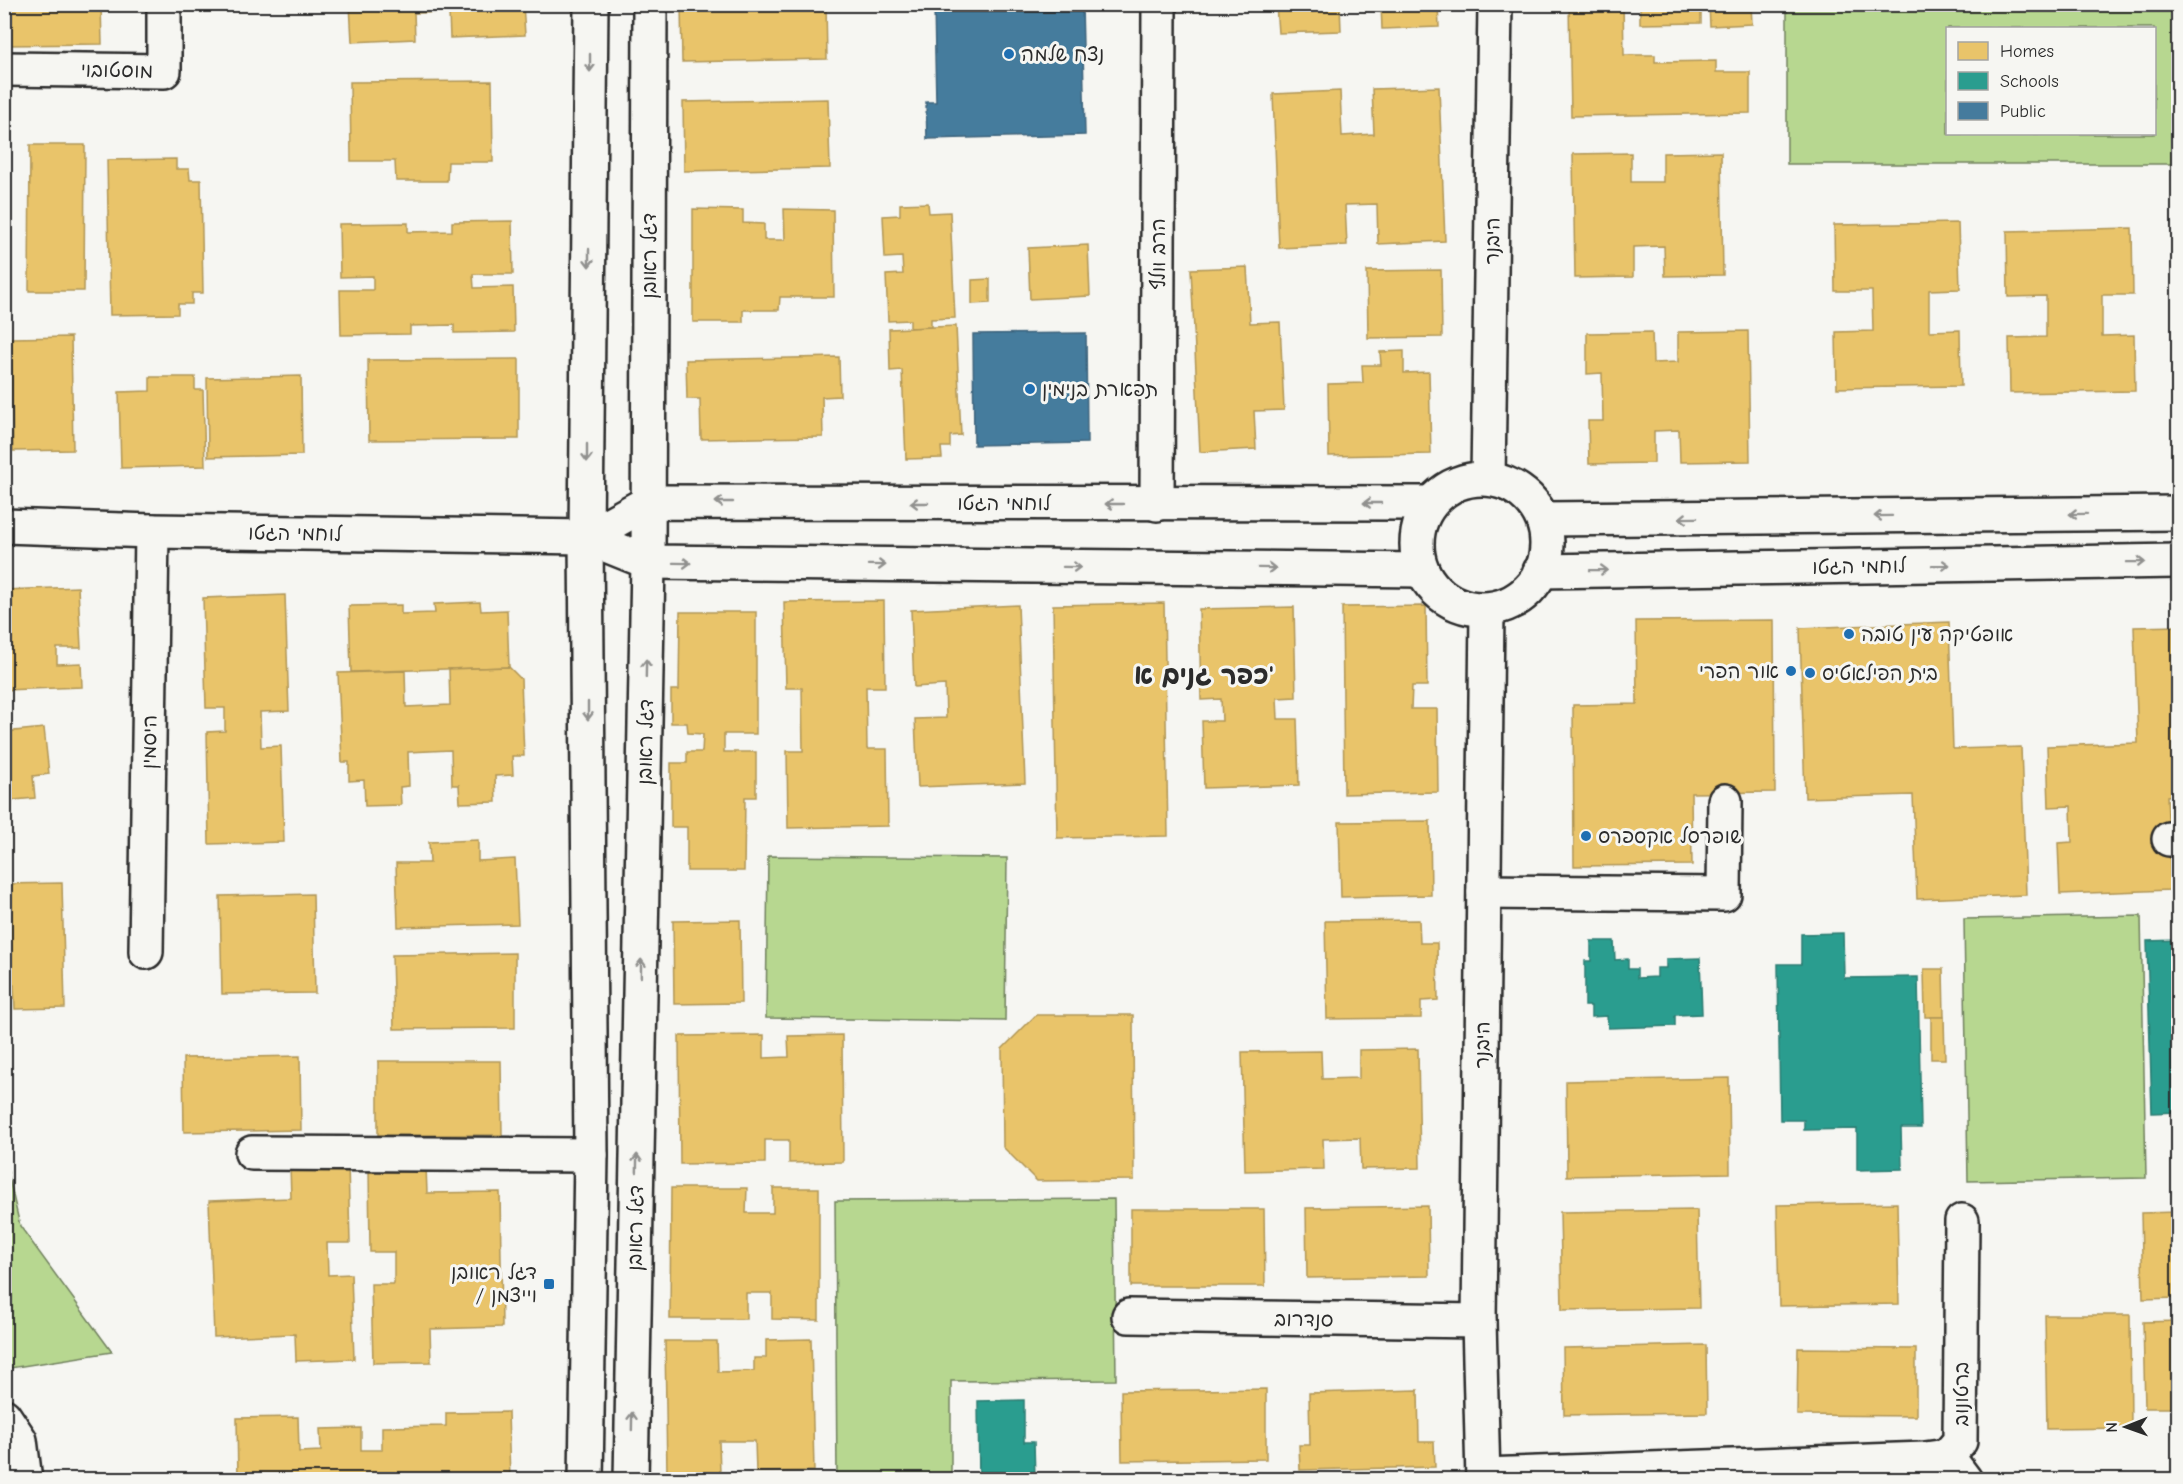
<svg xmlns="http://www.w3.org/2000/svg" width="2183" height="1484" font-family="'Comic Neue','Playpen Sans Hebrew',sans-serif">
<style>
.green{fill:#b7d790;stroke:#71815e;stroke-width:1.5;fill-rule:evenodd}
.homes{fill:#e9c46a;stroke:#b09657;stroke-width:1.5}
.schools{fill:#2a9d8f;stroke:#2a7b71;stroke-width:1.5}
.public{fill:#457b9d;stroke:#3d637b;stroke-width:1.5}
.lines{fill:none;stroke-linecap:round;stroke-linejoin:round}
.minor-casing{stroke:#2b2b2b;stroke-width:38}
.minor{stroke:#f6f6f2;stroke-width:33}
.oneway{stroke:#90908e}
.poi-dot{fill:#1f6fb2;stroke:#f6f6f2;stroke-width:2}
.labels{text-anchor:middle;stroke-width:6;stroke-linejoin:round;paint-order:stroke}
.poi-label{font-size:20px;fill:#2b2b2b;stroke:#f6f6f2;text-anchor:start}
.street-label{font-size:20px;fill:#2b2b2b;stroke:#f6f6f2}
.district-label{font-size:26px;font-weight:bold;fill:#2b2b2b;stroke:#f6f6f2}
</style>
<rect width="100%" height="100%" fill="#f6f6f2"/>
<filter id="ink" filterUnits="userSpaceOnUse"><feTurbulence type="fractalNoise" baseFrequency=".0167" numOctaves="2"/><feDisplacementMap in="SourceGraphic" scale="12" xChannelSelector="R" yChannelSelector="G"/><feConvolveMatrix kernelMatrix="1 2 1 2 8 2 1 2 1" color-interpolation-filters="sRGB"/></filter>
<g filter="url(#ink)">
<g class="green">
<path d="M 1787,5 L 2178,5 L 2178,164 L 1787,164 ZM 1948,28 L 2154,28 L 2154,134 L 1948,134 Z"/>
<polygon points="768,856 1007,858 1005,1021 766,1018"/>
<polygon points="2141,916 2146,1178 1968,1181 1964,919"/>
<polygon points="4,1166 7,1169 20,1226 112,1352 10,1368 5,1363"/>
<polygon points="1114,1199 1116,1380 951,1381 951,1479 837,1479 835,1201"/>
</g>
<g class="homes">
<polygon points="4,4 101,4 102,44 4,45"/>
<polygon points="350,4 523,4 525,35 450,38 449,12 414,13 415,39 352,42"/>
<polygon points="681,4 826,4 827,59 682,62"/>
<polygon points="1276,4 1340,4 1341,31 1278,33"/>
<polygon points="1381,4 1438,4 1439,27 1382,29"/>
<polygon points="1569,4 1623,4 1624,55 1655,55 1655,62 1716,61 1716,72 1750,72 1750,113 1571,116"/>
<polygon points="1640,4 1701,4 1701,23 1640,24"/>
<polygon points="1709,4 1751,4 1752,24 1710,26"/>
<polygon points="492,81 493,162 448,162 447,181 396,181 395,161 351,161 350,82"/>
<polygon points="1439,87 1445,241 1378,244 1377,204 1345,205 1347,245 1279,248 1273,94 1340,91 1342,136 1374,134 1372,89"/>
<polygon points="828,99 830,168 684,171 683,102"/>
<polygon points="30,145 85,145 84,291 29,291"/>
<polygon points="1721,152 1723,275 1665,276 1664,246 1633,247 1633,277 1575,278 1573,154 1631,153 1631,182 1663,182 1663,153"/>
<polygon points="176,159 176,169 189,169 190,180 201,180 203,293 192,293 192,304 178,304 178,314 110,315 107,160"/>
<polygon points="928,203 929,213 950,212 955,318 931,319 931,327 910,328 910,320 888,321 886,275 903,274 902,257 885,258 883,216 900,215 900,204"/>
<polygon points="693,209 743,210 743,223 764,224 764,240 785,240 784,209 833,210 834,297 780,297 779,310 743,310 743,322 693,322"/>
<polygon points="512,221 513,274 473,274 474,288 513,287 514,332 454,333 454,325 410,326 410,334 341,335 340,290 373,290 373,276 340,277 339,224 408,223 408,232 452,231 452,222"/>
<polygon points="1958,223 1960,289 1929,290 1929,331 1960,330 1961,386 1837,388 1836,332 1873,331 1872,291 1835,291 1834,225"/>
<polygon points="2132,228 2133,295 2102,295 2102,336 2134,335 2135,391 2010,393 2009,338 2046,337 2046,296 2008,297 2007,231"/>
<polygon points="2175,233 2178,233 2178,299 2176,299"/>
<polygon points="1088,245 1090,296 1030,299 1028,248"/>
<polygon points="1247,267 1250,323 1280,322 1284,410 1254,411 1256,449 1200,452 1191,269"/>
<polygon points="1441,270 1442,337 1368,338 1367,271"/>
<polygon points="990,279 990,303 972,304 972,280"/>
<polygon points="956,326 961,435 950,436 950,447 941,447 942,458 906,459 902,370 890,371 889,329"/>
<polygon points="1748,331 1750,461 1680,462 1679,430 1654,431 1654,463 1589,464 1588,421 1603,421 1602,373 1587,374 1587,333 1652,332 1653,363 1678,362 1678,332"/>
<polygon points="71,337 73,450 13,451 11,338"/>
<polygon points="2177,340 2178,340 2178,396"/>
<polygon points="1404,351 1404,373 1429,372 1431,454 1329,456 1328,384 1363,383 1362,365 1381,365 1380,352"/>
<polygon points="839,357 840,396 822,397 823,437 701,439 700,399 687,399 686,360"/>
<polygon points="519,359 519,439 369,440 368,360"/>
<polygon points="301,376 302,455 208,457 207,378"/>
<polygon points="150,377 195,377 195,390 203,390 205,466 121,468 119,392 150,391"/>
<polygon points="78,587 81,648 57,648 57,664 81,663 82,687 4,690 4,590"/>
<polygon points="285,595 289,711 260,712 261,747 281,746 284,842 209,844 207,732 225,731 225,708 206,708 203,598"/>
<polygon points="884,601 885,687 866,687 867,749 887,749 888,826 788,828 787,751 803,751 802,688 786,688 784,602"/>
<polygon points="480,602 481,611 507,610 509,667 351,672 349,606 401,605 401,614 435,613 434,604"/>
<polygon points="1164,603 1168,836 1057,838 1053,605"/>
<polygon points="1018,605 1025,783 918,787 915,719 946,718 945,685 914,687 911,610"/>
<polygon points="1426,606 1427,686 1412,686 1411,709 1437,709 1438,792 1344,794 1342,607"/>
<polygon points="1294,607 1296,697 1277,698 1278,719 1297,719 1299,785 1204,788 1202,721 1222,721 1221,699 1201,700 1199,609"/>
<polygon points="680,612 756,612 756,734 724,734 724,752 756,752 756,797 745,797 744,871 687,871 687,827 671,827 671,763 687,763 687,752 702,752 703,734 688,733 687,723 671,723 671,690 679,690"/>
<polygon points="1774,620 1775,792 1691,793 1692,865 1574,866 1573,705 1637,704 1636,621"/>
<polygon points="1949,622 1953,749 2021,747 2026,895 1917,899 1913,795 1805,798 1800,628"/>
<polygon points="2178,626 2178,795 2167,796 2171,890 2060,894 2058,843 2072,842 2071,806 2049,807 2047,746 2138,743 2134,627"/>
<polygon points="509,667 521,679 524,756 512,756 513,775 495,776 496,802 460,803 459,785 452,785 451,750 408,752 409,786 400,787 401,805 365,806 364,780 349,781 349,762 342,762 338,673 405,671 406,707 450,705 449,669"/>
<polygon points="44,728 49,774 33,776 35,798 4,801 4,732"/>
<polygon points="1430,821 1431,895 1341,897 1339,822"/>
<polygon points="478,840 478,861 515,859 518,924 398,927 396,863 430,863 429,842"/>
<polygon points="62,883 65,1008 15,1009 14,985 4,986 4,884"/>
<polygon points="313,894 315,993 222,994 220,896"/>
<polygon points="740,920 741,1003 674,1004 673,921"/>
<polygon points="1419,920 1420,943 1437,943 1438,1000 1421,1001 1421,1018 1327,1019 1325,921"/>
<polygon points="515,953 515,1028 394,1029 392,955"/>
<polygon points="1924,969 1943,969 1944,1017 1925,1017"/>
<polygon points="1036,1015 1133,1015 1134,1180 1037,1181 1003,1147 1002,1049"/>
<polygon points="1931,1017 1944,1017 1945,1059 1931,1059"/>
<polygon points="764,1035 764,1058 789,1057 788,1036 842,1035 843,1162 789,1163 789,1140 765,1140 765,1163 680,1164 679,1036"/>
<polygon points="1418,1049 1420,1168 1361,1169 1360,1138 1323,1139 1324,1169 1245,1171 1242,1052 1321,1051 1322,1079 1359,1078 1359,1050"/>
<polygon points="300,1056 301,1130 184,1132 183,1058"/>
<polygon points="378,1061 501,1061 502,1135 378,1135"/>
<polygon points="1729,1078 1730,1173 1567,1176 1566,1081"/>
<polygon points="348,1163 350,1243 327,1243 328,1275 351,1274 354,1359 296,1361 295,1334 214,1337 209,1201 291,1198 290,1165"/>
<polygon points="426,1166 427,1193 500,1192 502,1327 430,1329 431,1362 373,1363 371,1284 394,1284 394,1252 370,1252 369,1167"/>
<polygon points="671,1188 747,1188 746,1213 773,1213 773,1188 819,1188 819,1320 772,1319 772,1293 746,1293 746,1319 670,1319"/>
<polygon points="1897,1203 1899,1304 1779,1306 1777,1205"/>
<polygon points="1428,1206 1429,1276 1307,1278 1306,1208"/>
<polygon points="1131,1209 1264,1209 1265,1286 1131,1286"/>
<polygon points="1697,1210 1699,1308 1562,1310 1560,1212"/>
<polygon points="2178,1212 2178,1298 2143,1299 2141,1213"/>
<polygon points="2045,1315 2130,1315 2131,1428 2047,1429"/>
<polygon points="2178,1321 2178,1408 2145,1408 2143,1322"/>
<polygon points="811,1339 814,1471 756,1472 755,1441 719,1441 720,1473 667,1474 665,1341 717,1341 718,1372 754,1371 754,1358 766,1358 766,1340"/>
<polygon points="1706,1345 1707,1413 1564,1415 1563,1348"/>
<polygon points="1798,1348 1916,1349 1916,1416 1797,1415"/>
<polygon points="1266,1389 1266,1459 1122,1461 1121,1391"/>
<polygon points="1418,1390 1419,1442 1434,1442 1435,1467 1300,1470 1299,1445 1310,1445 1309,1393"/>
<polygon points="508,1412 510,1480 238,1480 237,1418 298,1417 299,1452 321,1451 320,1429 361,1428 361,1450 382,1450 382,1427 446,1426 446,1413"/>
</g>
<g class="schools">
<polygon points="1843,933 1844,978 1918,977 1921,1128 1901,1128 1902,1169 1857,1170 1857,1129 1804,1130 1804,1120 1780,1120 1778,964 1801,964 1801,934"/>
<polygon points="2178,940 2178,1112 2152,1113 2147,941"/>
<polygon points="1591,941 1614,941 1615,960 1628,959 1628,969 1637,969 1637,978 1657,977 1657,968 1666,968 1666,959 1700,958 1702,1014 1675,1015 1675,1026 1608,1028 1607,1016 1591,1017 1591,1006 1585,1006 1585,961 1591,961"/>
<polygon points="1024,1400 1024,1442 1034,1442 1035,1480 979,1480 978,1401"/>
</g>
<g class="public">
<polygon points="1033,4 1082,4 1085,135 927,139 926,102 936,102 934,7"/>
<polygon points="1086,333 1087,443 974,445 973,334"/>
</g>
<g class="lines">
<defs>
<g id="minor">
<polyline points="4,69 164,71 164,4"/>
<polyline points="1488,478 1495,4"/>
<circle cx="1482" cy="544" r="65"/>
<polyline points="1157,504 1159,4"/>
<polyline points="1543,519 2178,513"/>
<polyline points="4,526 152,531 586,537 648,562 1422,570"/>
<polyline points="586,537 649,502 1430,503"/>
<polyline points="1540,571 2178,561"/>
<polyline points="2169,839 2178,839"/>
<polyline points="1484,892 1724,894 1725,801"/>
<polyline points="146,952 152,531"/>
<polyline points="252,1153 591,1155"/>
<polyline points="1129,1316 1479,1321"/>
<polyline points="4,1416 20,1440 25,1480"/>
<polyline points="1947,1456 1965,1480"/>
<polyline points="1483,1475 1925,1459 1947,1456 1960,1441 1962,1221"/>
<polyline points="586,1480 591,1155 586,537 591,4"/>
<polyline points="631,1480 648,562 650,4"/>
<polyline points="1483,1480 1479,1321 1487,610"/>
</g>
</defs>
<use href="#minor" class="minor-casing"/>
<use href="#minor" class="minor"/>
</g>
<defs><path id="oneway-shaft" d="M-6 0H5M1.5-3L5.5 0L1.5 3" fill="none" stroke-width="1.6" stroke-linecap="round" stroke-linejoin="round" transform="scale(1.5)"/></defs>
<g class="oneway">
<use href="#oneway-shaft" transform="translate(590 63) rotate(90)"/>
<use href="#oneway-shaft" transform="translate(589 258) rotate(90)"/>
<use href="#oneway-shaft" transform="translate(587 453) rotate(90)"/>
<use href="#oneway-shaft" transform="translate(724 502) rotate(-180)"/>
<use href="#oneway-shaft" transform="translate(919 503) rotate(-180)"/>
<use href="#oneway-shaft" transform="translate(1372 503) rotate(180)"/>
<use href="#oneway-shaft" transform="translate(1114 504) rotate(-180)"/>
<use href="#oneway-shaft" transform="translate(2078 514) rotate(179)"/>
<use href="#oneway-shaft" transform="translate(1883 516) rotate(179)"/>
<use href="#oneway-shaft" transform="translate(1688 518) rotate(179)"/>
<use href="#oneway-shaft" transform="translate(2136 562) rotate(-1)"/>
<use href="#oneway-shaft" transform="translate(682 563) rotate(1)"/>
<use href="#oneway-shaft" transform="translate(877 565) rotate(1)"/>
<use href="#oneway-shaft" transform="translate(1941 565) rotate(-1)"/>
<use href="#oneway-shaft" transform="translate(1072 567) rotate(1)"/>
<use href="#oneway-shaft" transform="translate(1267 568) rotate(1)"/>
<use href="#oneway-shaft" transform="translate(1599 570) rotate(-1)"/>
<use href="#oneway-shaft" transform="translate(646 668) rotate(-89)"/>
<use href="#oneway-shaft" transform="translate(588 711) rotate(90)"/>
<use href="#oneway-shaft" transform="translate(641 968) rotate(-89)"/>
<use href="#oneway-shaft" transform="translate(637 1163) rotate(-89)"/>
<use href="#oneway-shaft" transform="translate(632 1421) rotate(-89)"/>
</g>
</g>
<g class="poi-dot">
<circle cx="1009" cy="54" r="6"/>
<circle cx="1030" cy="389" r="6"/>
<circle cx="1849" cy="634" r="6"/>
<circle cx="1791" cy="671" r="6"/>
<circle cx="1810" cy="673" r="6"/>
<circle cx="1586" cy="836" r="6"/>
<rect x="543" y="1278" width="12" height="12" rx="3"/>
</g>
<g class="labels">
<g class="poi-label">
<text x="1021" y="61">נצח שלמה</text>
<text x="1042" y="396">תפארת בנימין</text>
<text x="1861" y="641">אופטיקה עין טובה</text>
<text x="1779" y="678" text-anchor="end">אור הפרי</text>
<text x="1822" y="680">בית הפילאטיס</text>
<text x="1598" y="843">שופרסל אקספרס</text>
<text x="537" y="1279" text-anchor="end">דגל ראובן<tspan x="537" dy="23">/ וייצמן</tspan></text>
</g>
<g class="street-label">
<text transform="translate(117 70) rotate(1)" y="7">מוסטובוי</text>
<text transform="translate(1492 241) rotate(-89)" y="7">היבנר</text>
<text transform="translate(1158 254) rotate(-90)" y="7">הרב וולף</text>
<text transform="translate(649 256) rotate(-90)" y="7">דגל ראובן</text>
<text x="1004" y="510">לוחמי הגטו</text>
<text transform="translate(295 533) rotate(1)" y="7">לוחמי הגטו</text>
<text transform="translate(1859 566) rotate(-1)" y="7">לוחמי הגטו</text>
<text transform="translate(149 742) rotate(-89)" y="7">היסמין</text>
<text transform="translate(645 742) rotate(-89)" y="7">דגל ראובן</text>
<text transform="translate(1482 1045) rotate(-89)" y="7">היבנר</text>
<text transform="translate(635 1228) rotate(-89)" y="7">דגל ראובן</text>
<text transform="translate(1304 1319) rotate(1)" y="7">סנדרוב</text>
<text transform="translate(1961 1394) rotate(-90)" y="7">ברטונוב</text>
</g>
<g class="district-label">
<text x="1204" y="684">כפר גנים א'</text>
</g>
</g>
<rect width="2183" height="1484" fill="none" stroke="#f6f6f2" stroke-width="24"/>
<rect x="12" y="12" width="2159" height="1460" fill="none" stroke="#2b2b2b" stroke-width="2" filter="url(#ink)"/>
<rect x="1946" y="27" width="210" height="108" fill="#f6f6f2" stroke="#a5a5a2" stroke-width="1.5"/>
<rect x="1958" y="42" width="30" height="18" fill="#e9c46a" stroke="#a5a5a2" stroke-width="1.5"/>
<text x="2000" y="57" font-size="18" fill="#2b2b2b">Homes</text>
<rect x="1958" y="72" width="30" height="18" fill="#2a9d8f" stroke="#a5a5a2" stroke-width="1.5"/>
<text x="2000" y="87" font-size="18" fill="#2b2b2b">Schools</text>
<rect x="1958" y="102" width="30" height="18" fill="#457b9d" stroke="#a5a5a2" stroke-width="1.5"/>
<text x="2000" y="117" font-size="18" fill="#2b2b2b">Public</text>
<g transform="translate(2126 1427) rotate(269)" stroke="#f6f6f2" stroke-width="4.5" paint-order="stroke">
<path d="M0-4.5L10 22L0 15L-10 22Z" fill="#2b2b2b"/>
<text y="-9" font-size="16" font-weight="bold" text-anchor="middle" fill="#2b2b2b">N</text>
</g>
</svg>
